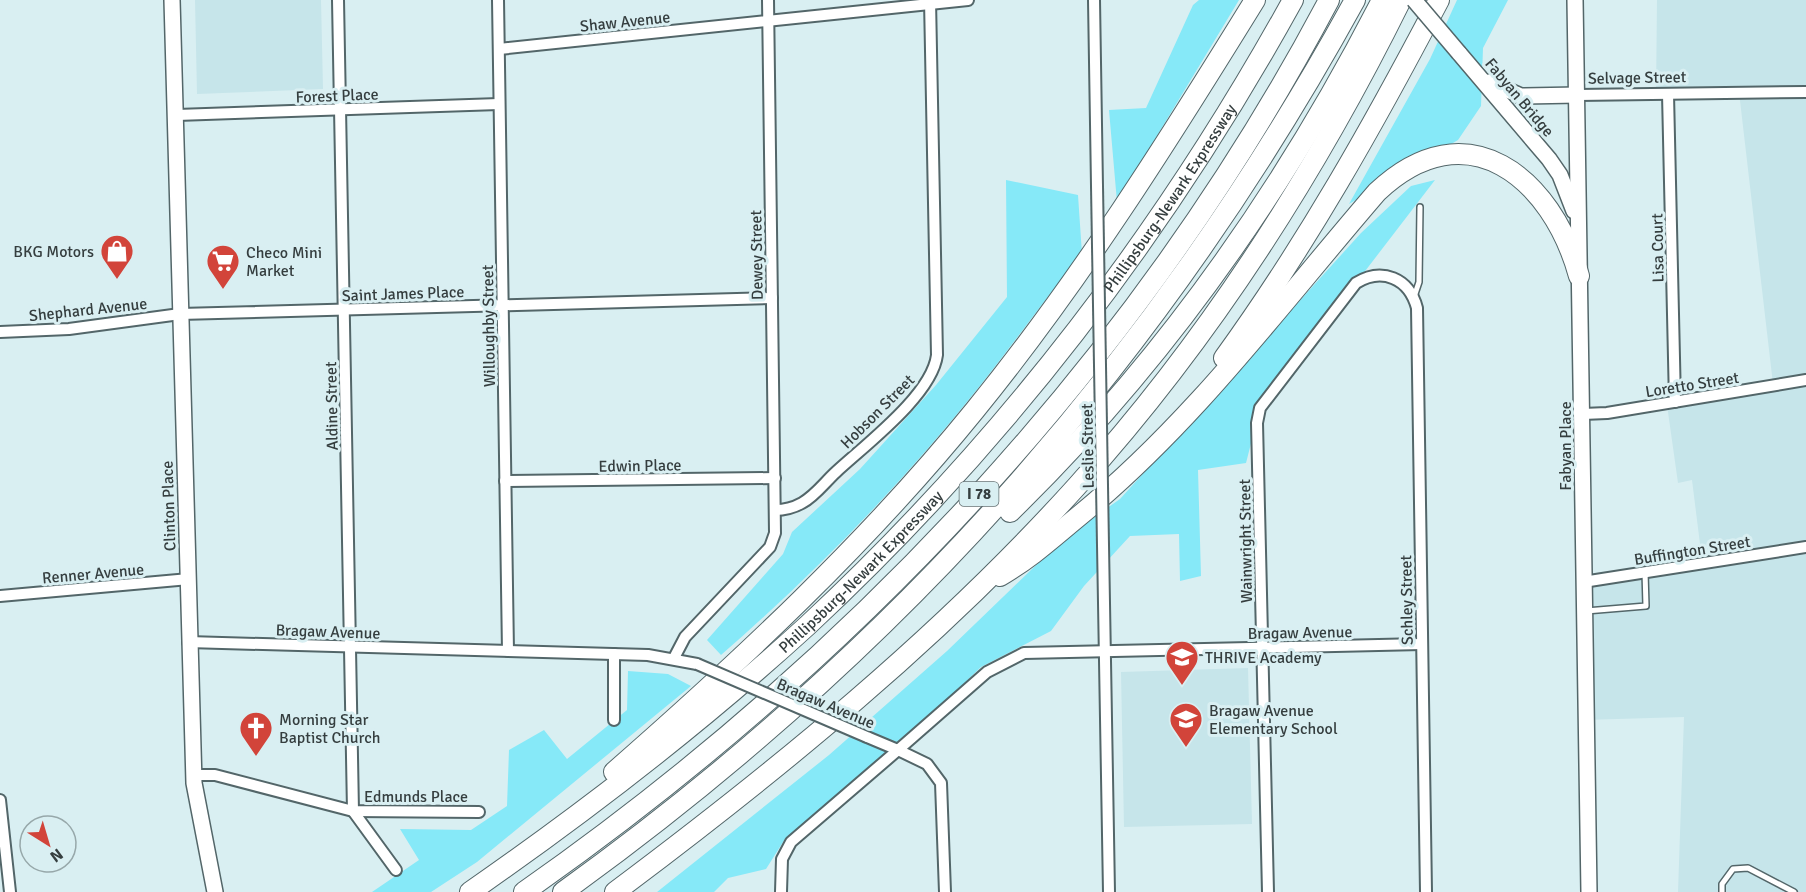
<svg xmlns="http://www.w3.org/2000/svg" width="1806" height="892" font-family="Signika,sans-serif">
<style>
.built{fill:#c6e5ea}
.green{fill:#86e9f8}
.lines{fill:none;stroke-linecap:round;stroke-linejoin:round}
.lane-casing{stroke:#536669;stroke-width:8}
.street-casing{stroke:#536669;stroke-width:14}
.secondary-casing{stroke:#536669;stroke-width:18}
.highway-casing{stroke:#536669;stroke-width:22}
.lane{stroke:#fff;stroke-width:5}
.street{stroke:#fff;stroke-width:10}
.secondary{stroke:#fff;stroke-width:15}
.highway{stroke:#fff;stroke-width:20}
.street-bridge-casing{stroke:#536669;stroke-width:14;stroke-linecap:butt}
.secondary-bridge-casing{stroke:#536669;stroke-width:18;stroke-linecap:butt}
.street-bridge{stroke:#fff;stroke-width:10}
.secondary-bridge{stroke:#fff;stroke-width:15}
.labels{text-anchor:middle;stroke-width:6;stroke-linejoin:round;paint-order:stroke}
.shield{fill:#d9eff2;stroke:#667375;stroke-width:1.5}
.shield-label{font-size:15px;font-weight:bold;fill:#353e3f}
.street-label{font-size:16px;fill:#353e3f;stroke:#d9eff2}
.poi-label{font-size:16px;fill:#353e3f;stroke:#d9eff2;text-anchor:start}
</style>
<rect width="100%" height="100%" fill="#d9eff2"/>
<g class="built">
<polygon points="195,0 321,0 323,89 197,94"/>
<polygon points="1657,0 1806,0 1806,892 1678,892 1684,717 1584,720 1587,578 1702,560 1692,480 1678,483 1667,405 1773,384 1739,92 1656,94"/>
<polygon points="1248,668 1252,824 1124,827 1121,672"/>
</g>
<g class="green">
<polygon points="1199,0 1239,0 1117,202 1109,110 1146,108 1193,5"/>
<polygon points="1457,0 1508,0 1483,48 1481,106 1458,140 1349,204 1430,59"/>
<path d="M 1006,180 L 1078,195 L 1082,254 C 1046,297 1014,343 979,387 C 902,484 814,574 721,655 L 707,640 L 783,554 L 792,532 L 860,469 L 936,385 L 1007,297 Z"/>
<polygon points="1435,180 1260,408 1246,463 1198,470 1201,576 1180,581 1179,534 1130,536 1084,586 1051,631 981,667 872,773 785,839 766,869 728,878 714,892 657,892 829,755 947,651 1063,539 1120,499 1361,233 1411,186"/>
<polygon points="628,671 668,674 691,686 477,862 431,892 372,892 419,860 400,829 471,830 507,806 509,750 544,730 567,759 627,710"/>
</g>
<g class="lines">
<defs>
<g id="lane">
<polyline points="1414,297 1419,282 1420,207"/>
<polyline points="1586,611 1646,606 1645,572"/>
<polyline points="1722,892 1722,884 1733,869 1748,868 1794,892"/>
</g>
<g id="street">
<polyline points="338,0 353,811"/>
<polyline points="498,0 508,651"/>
<polyline points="1094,0 1097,186"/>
<polyline points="499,49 968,0"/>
<polyline points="1668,94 1675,402"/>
<polyline points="1578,95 1806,92"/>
<polyline points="177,115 499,104"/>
<polyline points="0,332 69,329 180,314 772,298"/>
<polyline points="1583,414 1607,413 1806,380"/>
<polyline points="505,481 775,478"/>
<path d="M 775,510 C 785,510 793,508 802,503 C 815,496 825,482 836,472 C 865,445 932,395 937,355 L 930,0"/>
<polyline points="1103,545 1109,892"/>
<polyline points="1583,582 1806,547"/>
<polyline points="0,596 189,579"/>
<polyline points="188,642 648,655 697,664"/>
<polyline points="674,658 685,637 770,547 775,533 768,0"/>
<polyline points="614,720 614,654"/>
<polyline points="867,737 898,750 987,672 1024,653 1422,644"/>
<polyline points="194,775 215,775 353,811 479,812"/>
<polyline points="0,800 10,892"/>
<polyline points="353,811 396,870"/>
<polyline points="781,892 782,859 791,842 898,750 927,764 941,783 945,892"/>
<path d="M 1268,892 L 1257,423 L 1260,408 L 1356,283 C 1382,267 1409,278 1417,308 L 1426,892"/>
</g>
<g id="secondary">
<polyline points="172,0 194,783 215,892"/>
<polyline points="1575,0 1589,892"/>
<polyline points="1459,53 1549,159 1560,175 1574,211"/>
<polyline points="1489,82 1521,96 1578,95"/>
</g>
<g id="highway">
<path d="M 1224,358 C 1306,245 1374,124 1439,0"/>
<path d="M 1010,512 C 1163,363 1285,189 1382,0"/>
<path d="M 1000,576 C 1032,557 1051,539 1079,516 C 1194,422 1281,303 1377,192 C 1467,107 1552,178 1579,276"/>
<path d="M 614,772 C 742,660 868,542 975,410 C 1080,281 1168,141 1255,0"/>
<path id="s1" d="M 470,892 C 588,810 702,722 808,625 C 1002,444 1165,232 1293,0"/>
<path d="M 524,892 C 854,661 1140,358 1329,0"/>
<path d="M 563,892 C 897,652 1157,361 1355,0"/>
<path d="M 615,892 C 778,770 940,638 1077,486 C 1207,342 1315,174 1401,0"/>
</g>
</defs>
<use href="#lane" class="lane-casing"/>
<use href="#street" class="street-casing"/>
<use href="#secondary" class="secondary-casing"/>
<use href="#highway" class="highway-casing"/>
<use href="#lane" class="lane"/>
<use href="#street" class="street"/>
<use href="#secondary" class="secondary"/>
<use href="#highway" class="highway"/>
<defs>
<g id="street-bridge">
<polyline points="1097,186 1103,545"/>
<polyline points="697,664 867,737"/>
</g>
<polyline id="secondary-bridge" points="1414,0 1459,53"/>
</defs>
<use href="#street-bridge" class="street-bridge-casing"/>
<use href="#secondary-bridge" class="secondary-bridge-casing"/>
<use href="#street-bridge" class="street-bridge"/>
<use href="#secondary-bridge" class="secondary-bridge"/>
</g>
<defs>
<symbol id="shop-pin" viewBox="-11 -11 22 30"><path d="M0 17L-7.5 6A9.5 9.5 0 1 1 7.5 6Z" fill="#d2443a" stroke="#d9eff2"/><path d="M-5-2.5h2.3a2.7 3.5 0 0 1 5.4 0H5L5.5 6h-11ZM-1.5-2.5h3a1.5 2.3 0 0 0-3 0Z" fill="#fff"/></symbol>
<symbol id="supermarket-pin" viewBox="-11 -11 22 30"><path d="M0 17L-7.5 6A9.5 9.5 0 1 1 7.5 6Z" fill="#d2443a" stroke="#d9eff2"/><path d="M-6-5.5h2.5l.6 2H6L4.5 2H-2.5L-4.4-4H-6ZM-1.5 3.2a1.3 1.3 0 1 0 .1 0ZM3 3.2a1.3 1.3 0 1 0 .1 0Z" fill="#fff"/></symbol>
<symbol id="school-pin" viewBox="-11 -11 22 30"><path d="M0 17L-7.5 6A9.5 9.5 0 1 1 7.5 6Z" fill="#d2443a" stroke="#d9eff2"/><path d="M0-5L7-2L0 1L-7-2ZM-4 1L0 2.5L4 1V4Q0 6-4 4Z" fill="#fff"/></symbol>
<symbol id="church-pin" viewBox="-11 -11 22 30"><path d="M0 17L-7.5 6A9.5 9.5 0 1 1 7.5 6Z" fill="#d2443a" stroke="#d9eff2"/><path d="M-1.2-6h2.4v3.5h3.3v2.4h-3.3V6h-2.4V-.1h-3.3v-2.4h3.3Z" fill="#fff"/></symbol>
</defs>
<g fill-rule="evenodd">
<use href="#shop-pin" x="98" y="232" width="38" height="52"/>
<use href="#supermarket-pin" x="204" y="242" width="38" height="52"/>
<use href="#school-pin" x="1163" y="638" width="38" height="52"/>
<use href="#school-pin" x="1167" y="700" width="38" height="52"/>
<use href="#church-pin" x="237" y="709" width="38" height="52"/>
</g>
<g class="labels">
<rect class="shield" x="959.5" y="482" width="39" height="24" rx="4.5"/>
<g class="shield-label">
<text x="979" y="499">I 78</text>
</g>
<g class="street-label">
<text transform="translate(625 21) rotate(-6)" y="6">Shaw Avenue</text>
<text transform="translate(1637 77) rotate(-1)" y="6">Selvage Street</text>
<text transform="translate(337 95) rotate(-2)" y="6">Forest Place</text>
<text transform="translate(1520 97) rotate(50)" y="6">Fabyan Bridge</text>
<text dy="6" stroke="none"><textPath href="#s1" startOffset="992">Phillipsburg-Newark Expressway</textPath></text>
<text transform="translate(1657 248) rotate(-91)" y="6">Lisa Court</text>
<text transform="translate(756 255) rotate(-91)" y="6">Dewey Street</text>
<text transform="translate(403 293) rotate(-2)" y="6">Saint James Place</text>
<text transform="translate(88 309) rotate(-6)" y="6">Shephard Avenue</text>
<text transform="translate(488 326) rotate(-91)" y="6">Willoughby Street</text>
<text transform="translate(1692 384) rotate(-9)" y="6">Loretto Street</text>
<text transform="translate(331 406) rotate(-91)" y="6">Aldine Street</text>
<text transform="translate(877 411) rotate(-45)" y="6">Hobson Street</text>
<text transform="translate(1087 446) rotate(-91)" y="6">Leslie Street</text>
<text transform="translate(1565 446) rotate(-90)" y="6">Fabyan Place</text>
<text transform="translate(640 465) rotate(-1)" y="6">Edwin Place</text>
<text transform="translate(168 506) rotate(-92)" y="6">Clinton Place</text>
<text transform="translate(1245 541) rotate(-91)" y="6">Wainwright Street</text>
<text transform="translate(1692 550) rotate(-9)" y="6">Buffington Street</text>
<text dy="6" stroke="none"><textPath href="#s1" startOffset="506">Phillipsburg-Newark Expressway</textPath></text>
<text transform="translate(93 573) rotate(-5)" y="6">Renner Avenue</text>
<text transform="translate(1406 600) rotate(-91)" y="6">Schley Street</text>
<text transform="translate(328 631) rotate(2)" y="6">Bragaw Avenue</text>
<text transform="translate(1300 632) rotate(-1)" y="6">Bragaw Avenue</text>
<text transform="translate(826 703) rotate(23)" y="6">Bragaw Avenue</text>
<text x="416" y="802">Edmunds Place</text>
</g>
<g class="poi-label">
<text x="94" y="257" text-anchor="end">BKG Motors</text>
<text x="246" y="258">Checo Mini<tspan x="246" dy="18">Market</tspan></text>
<text x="1205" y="663">THRIVE Academy</text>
<text x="1209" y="716">Bragaw Avenue<tspan x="1209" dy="18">Elementary School</tspan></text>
<text x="279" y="725">Morning Star<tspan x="279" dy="18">Baptist Church</tspan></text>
</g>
</g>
<g transform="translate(48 844) rotate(143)"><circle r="28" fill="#d9eff2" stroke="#97a8aa" stroke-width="1.5"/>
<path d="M0-4.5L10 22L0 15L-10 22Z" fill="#d2443a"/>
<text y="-9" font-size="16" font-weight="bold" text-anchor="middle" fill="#353e3f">N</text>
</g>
</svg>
